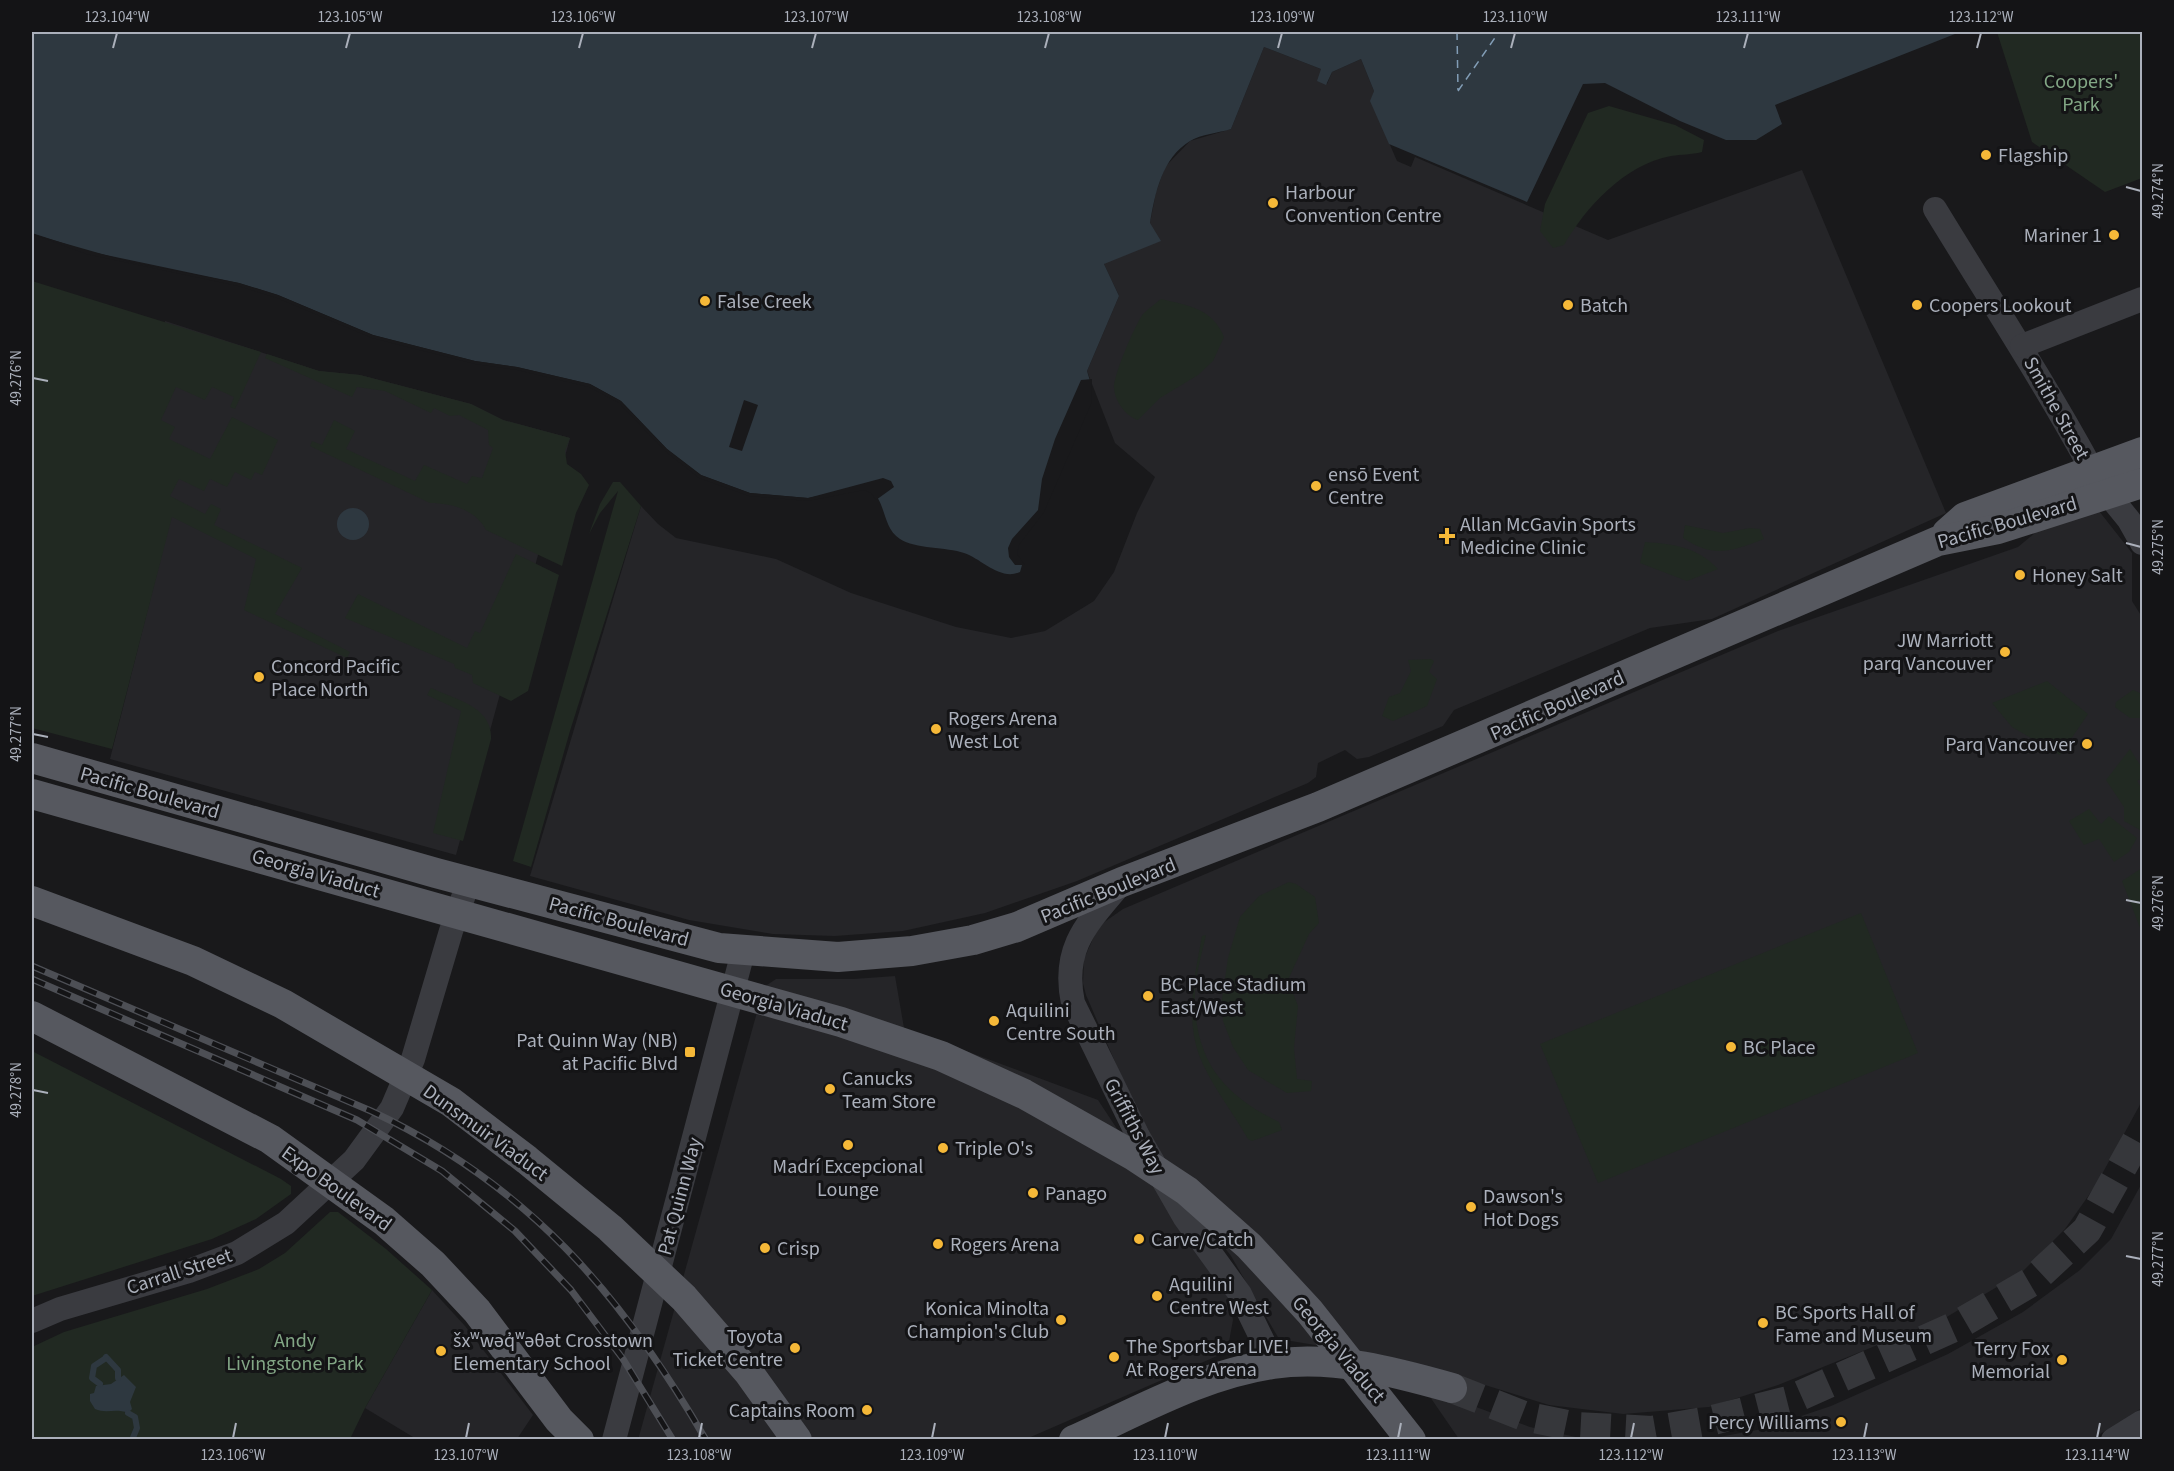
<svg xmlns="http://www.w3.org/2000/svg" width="2174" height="1471" font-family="'Source Sans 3',sans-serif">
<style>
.built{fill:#252528}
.green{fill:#212922}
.water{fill:#2e3840}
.pier{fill:#19191b}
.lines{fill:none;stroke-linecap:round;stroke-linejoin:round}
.stream{stroke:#2e3840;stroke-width:6}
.ferry{stroke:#829db6;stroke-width:1.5;stroke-dasharray:8 6;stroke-linecap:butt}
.major-tunnel{stroke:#36373b;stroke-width:30;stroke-dasharray:30 15;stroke-linecap:butt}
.minor{stroke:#3a3b40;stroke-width:24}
.major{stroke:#56585f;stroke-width:30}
.rail-casing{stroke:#4d4f55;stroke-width:7}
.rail{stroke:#141416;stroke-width:4.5;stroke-dasharray:14;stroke-linecap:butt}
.ticks{fill:none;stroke:#abb0bb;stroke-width:2}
.poi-dot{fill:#f5b838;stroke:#141416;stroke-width:2}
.labels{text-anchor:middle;stroke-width:6;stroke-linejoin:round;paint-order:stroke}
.park-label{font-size:20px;fill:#82a685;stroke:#141416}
.poi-label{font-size:20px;fill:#abb0bb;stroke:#141416;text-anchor:start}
.street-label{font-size:20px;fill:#abb0bb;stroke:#141416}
.neatline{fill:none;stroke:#abb0bb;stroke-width:2}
.ticks-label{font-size:15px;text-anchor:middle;fill:#abb0bb}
</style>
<rect width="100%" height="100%" fill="#19191b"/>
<g class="built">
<polygon points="1264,47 1321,69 1327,84 1332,72 1361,59 1374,91 1371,101 1397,161 1411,167 1415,157 1608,240 1802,170 1946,513 1712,619 1650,628 1454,710 1443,726 1369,757 1357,759 1345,750 1318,763 1316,777 1308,783 1077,881 985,913 903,931 835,936 773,934 689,920 530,876 641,506 658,524 676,538 776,559 851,593 956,627 1011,638 1045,631 1094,601 1114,572 1137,513 1155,477 1115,443 1087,371 1119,296 1104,264 1150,223 1156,192 1165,167 1190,141 1231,129"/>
<polygon points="165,321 319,371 360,375 471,404 503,420 570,438 456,855 110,759 171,517 138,501"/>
<polygon points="2099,511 2132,553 2132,601 2142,617 2142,1101 2096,1185 2065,1229 2022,1272 1945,1318 1778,1385 1709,1407 1623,1414 1549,1405 1405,1360 1279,1339 1231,1256 1158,1161 1086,995 1083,983 1084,959 1095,934 1103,923 1123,909 1778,631 2018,547 2041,528"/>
<polygon points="895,976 904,1028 1098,1100 1228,1297 1233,1320 1228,1347 1224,1353 1026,1439 638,1440 764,987 776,979 854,979"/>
<polygon points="2142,1183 2142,1408 2092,1439 1703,1440 1762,1429 1831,1406 1948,1354 2023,1312 2080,1270 2111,1239"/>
<polygon points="432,1290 465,1326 533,1415 517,1439 418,1440 365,1408"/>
<polygon points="1428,1394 1468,1404 1530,1427 1585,1439 1459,1439"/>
</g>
<g class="green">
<polygon points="1997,32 2142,32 2142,178 2105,192 2032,142"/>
<path d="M 1609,106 L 1675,125 L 1704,140 L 1702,152 C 1691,155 1682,154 1671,156 C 1624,165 1586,207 1564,245 L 1553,248 L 1540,231 L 1545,204 L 1588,113 Z"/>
<polygon points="32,281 261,352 235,409 230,407 234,397 212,387 205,400 176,387 161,420 175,427 169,439 210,459 232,417 278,440 262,475 255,472 251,480 235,472 227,487 210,479 204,491 179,479 170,496 205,514 211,504 221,509 214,525 302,568 275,614 350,652 347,658 244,610 256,559 172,517 112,749 32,728"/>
<path d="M 1161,299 C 1189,306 1212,308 1224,337 L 1213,361 L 1198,375 L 1160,398 L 1138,420 C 1126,416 1115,402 1114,388 C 1113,376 1135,325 1143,314 C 1148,309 1155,304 1161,299 Z"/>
<path d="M 267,354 L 319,371 L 360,375 L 471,404 L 503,420 L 570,438 L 565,451 L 567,464 L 581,474 L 589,485 L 576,513 L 562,566 L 486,530 C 476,510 452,503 430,503 L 310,446 L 312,441 L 322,445 L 334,420 L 355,431 L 346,449 L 415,481 L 424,465 L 467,484 L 472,476 L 482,478 L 493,448 L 489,445 L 488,430 L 459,415 L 450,416 L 434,408 L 431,413 L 385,391 L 357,387 L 352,397 L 265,358 Z"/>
<polygon points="613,482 620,482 641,506 570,731 531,867 513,861 618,491 600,513 589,534 600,504"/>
<path d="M 1685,525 L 1723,533 L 1750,528 L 1760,529 L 1764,539 C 1731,551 1715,559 1683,538 Z"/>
<path d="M 1645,542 C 1674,544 1697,547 1718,569 L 1687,581 L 1640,563 Z"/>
<polygon points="516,554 559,575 528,691 511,701 473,683 472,675 455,668 454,664 345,618 358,594 467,648 475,631 480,633"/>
<polygon points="1431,659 1434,661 1429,672 1437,679 1427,706 1393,721 1382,716 1389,697 1400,693 1411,671 1408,660"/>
<polygon points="2047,681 2088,714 2060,755 2012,727 1992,703"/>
<path d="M 431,688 C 455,699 493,707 491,739 L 463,841 L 433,833 L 461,711 L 427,695 Z"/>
<polygon points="2133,690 2142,694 2142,718 2130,718 2115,707 2116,702"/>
<polygon points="2130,749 2142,768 2142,778 2137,781 2142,789 2142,831 2124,821 2124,807 2106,780"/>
<polygon points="2089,809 2101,824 2109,816 2137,838 2129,852 2114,862 2099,839 2084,845 2069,821"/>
<polygon points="2142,868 2142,933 2122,881"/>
<polygon points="1289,882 1296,884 1315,897 1319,923 1309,934 1288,980 1298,1006 1294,1048 1297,1079 1312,1081 1311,1091 1287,1093 1248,1070 1233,1047 1223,1021 1222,999 1228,958 1240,917 1259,896"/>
<polygon points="1861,913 1918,1053 1598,1183 1540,1044"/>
<path d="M 1206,935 C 1202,954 1195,975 1195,995 C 1194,1060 1223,1095 1279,1122 L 1282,1130 L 1252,1141 L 1248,1139 C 1233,1112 1210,1084 1199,1055 C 1185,1015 1195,975 1202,936 Z"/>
<polygon points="32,1051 281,1179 291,1186 291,1194 256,1219 212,1239 32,1296"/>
<polygon points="330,1212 338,1212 386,1249 432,1290 365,1408 350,1439 32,1439 32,1347 64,1332 207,1289 259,1269 285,1253"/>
</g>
<g class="water">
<path d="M 32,32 L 1960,32 L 1775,105 L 1782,124 L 1756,140 L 1726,140 L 1680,121 L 1605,83 L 1583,84 L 1527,202 L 1389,144 L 1370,101 L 1374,91 L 1361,59 L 1332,72 L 1326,85 L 1317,81 L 1321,69 L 1264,47 L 1231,129 C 1219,133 1201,134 1190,141 C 1162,158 1155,193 1150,223 L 1161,241 L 1104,264 L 1119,296 L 1087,371 L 1091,384 L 1042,510 L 1016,544 L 1014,555 L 1022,565 L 1020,572 C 1000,581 982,559 964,553 C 947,547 915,549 900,539 C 880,526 888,497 865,487 L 808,498 L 750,493 L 701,475 L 667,449 L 621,401 L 590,384 L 517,367 L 475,361 L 373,335 L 278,295 L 239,283 L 87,251 L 32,233 Z"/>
<circle cx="353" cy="524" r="16"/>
<path d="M 124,1375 L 136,1387 L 130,1402 L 132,1409 L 128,1413 C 116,1408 106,1414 95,1409 L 90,1401 L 90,1394 L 94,1393 L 96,1386 L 111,1384 Z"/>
</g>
<g class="pier">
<polygon points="32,234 130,262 239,283 278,295 373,335 475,361 517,367 590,384 621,401 667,449 701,475 750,493 808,498 883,478 891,481 894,487 876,500 871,493 864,490 808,501 749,496 699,478 665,451 619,403 589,387 517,370 475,364 372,338 277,298 238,286 86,254"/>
<polygon points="1092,379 1091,404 1044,512 1019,545 1017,554 1025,565 1015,565 1009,557 1008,548 1012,539 1038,510 1042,479 1055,439 1081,380"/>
<polygon points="744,400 758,405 742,451 729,447"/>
</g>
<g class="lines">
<g class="stream">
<polyline points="106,1357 118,1370 118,1378"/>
<polyline points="100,1384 92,1378 94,1366 106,1358"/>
<polyline points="128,1413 135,1417 137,1428 132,1440"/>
</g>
<g class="ferry">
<polyline points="1457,32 1458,90"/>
<polyline points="1458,91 1499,32"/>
</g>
<polyline class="major-tunnel" points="1452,1388 1524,1416 1577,1427 1652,1431 1709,1421 1788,1401 1954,1327 2031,1282 2087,1230 2142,1131"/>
<g class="minor">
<path d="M 1935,209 C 1988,296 2043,380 2092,470"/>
<polyline points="2022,346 2142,299"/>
<polyline points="2107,493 2129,520 2142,543"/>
<path d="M 1122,882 C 1089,922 1061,946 1073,1003 L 1138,1136 L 1185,1218 L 1240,1294 L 1274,1364"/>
<polyline points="32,1321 60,1309 189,1271 237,1253 286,1223 354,1160 392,1108 413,1059 451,931 469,881"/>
<polyline points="614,1440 743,952"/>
<polyline points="2113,1440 2142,1422"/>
</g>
<g class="major">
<polyline points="1947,533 1965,517 2142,452"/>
<polyline points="32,758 436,873 719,948 838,957 912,951 973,940 1017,927 1122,882 1318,807 1938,541 1998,529 2142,483"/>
<polyline points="32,794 841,1022 941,1056 1024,1094 1134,1156 1187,1191 1249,1246 1310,1312 1411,1440"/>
<polyline points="32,901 193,961 283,1004 451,1102 527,1160 610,1228 684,1298 749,1373 797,1440"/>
<polyline points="32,1016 270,1139 384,1221 433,1264 477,1311 559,1420 579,1440"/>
<path d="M 1074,1440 C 1137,1412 1203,1374 1273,1364 C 1333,1355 1395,1372 1452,1388"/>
</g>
<defs>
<g id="rail">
<path d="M 32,966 L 371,1111 C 527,1184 621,1293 706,1440"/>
<polyline points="32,979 357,1120 442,1171 515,1231 571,1290 623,1359 673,1440"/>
</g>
</defs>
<use href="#rail" class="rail-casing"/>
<use href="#rail" class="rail"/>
</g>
<path class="ticks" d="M 113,48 L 117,33M 346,48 L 350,33M 579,48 L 583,33M 812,48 L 816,33M 1045,48 L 1049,33M 1278,48 L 1282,33M 1511,48 L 1515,33M 1744,48 L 1748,33M 1977,48 L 1981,33M 2126,187 L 2141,191M 33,378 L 48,381M 2126,543 L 2141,547M 33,734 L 48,737M 2126,900 L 2141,903M 33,1090 L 48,1093M 2126,1256 L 2141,1259M 233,1438 L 236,1423M 466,1438 L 469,1423M 699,1438 L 702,1423M 932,1438 L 935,1423M 1165,1438 L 1168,1423M 1398,1438 L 1401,1423M 1631,1438 L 1634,1423M 1864,1438 L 1867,1423M 2097,1438 L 2100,1423"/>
<g class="poi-dot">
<circle cx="1986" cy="155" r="6"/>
<circle cx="1273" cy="203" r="6"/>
<circle cx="2114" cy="235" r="6"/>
<circle cx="705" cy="301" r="6"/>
<circle cx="1568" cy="305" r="6"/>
<circle cx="1917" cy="305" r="6"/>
<circle cx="1316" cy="486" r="6"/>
<path d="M1444 527h6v6h6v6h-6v6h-6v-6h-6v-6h6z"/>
<circle cx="2020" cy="575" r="6"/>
<circle cx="2005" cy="652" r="6"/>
<circle cx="259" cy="677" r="6"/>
<circle cx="936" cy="729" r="6"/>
<circle cx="2087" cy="744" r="6"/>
<circle cx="1148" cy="996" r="6"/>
<circle cx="994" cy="1021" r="6"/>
<circle cx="1731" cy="1047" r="6"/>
<rect x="684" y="1046" width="12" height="12" rx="3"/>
<circle cx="830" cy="1089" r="6"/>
<circle cx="848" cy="1145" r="6"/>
<circle cx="943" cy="1148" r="6"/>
<circle cx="1033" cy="1193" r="6"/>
<circle cx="1471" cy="1207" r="6"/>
<circle cx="1139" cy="1239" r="6"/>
<circle cx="938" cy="1244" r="6"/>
<circle cx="765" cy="1248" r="6"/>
<circle cx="1157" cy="1296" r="6"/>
<circle cx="1061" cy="1320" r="6"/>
<circle cx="1763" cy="1323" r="6"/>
<circle cx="795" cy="1348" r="6"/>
<circle cx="441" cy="1351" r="6"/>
<circle cx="1114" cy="1357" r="6"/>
<circle cx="2062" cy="1360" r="6"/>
<circle cx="867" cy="1410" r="6"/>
<circle cx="1841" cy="1422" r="6"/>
</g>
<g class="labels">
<g class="park-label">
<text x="2081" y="88">Coopers'<tspan x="2081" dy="23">Park</tspan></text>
<text x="295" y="1347">Andy<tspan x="295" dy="23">Livingstone Park</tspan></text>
</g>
<g class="poi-label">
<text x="1998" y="162">Flagship</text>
<text x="1285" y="199">Harbour<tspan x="1285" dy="23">Convention Centre</tspan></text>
<text x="2102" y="242" text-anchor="end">Mariner 1</text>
<text x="717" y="308">False Creek</text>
<text x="1580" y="312">Batch</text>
<text x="1929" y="312">Coopers Lookout</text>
<text x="1328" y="481">ensō Event<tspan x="1328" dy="23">Centre</tspan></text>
<text x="1460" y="531">Allan McGavin Sports<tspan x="1460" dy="23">Medicine Clinic</tspan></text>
<text x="2032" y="582">Honey Salt</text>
<text x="1993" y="647" text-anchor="end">JW Marriott<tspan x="1993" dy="23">parq Vancouver</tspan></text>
<text x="271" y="673">Concord Pacific<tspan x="271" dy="23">Place North</tspan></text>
<text x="948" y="725">Rogers Arena<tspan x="948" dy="23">West Lot</tspan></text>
<text x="2075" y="751" text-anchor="end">Parq Vancouver</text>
<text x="1160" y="991">BC Place Stadium<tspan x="1160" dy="23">East/West</tspan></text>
<text x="1006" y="1017">Aquilini<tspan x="1006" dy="23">Centre South</tspan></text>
<text x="678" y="1047" text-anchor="end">Pat Quinn Way (NB)<tspan x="678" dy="23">at Pacific Blvd</tspan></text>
<text x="1743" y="1054">BC Place</text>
<text x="842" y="1085">Canucks<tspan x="842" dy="23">Team Store</tspan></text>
<text x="955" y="1155">Triple O's</text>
<text x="848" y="1173" text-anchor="middle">Madrí Excepcional<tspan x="848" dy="23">Lounge</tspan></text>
<text x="1045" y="1200">Panago</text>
<text x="1483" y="1203">Dawson's<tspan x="1483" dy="23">Hot Dogs</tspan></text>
<text x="1151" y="1246">Carve/Catch</text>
<text x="950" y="1251">Rogers Arena</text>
<text x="777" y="1255">Crisp</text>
<text x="1169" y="1291">Aquilini<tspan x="1169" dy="23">Centre West</tspan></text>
<text x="1049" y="1315" text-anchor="end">Konica Minolta<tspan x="1049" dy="23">Champion's Club</tspan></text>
<text x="1775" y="1319">BC Sports Hall of<tspan x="1775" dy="23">Fame and Museum</tspan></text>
<text x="783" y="1343" text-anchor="end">Toyota<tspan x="783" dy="23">Ticket Centre</tspan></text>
<text x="453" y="1347">šxʷwəq̓ʷəθət Crosstown<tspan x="453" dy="23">Elementary School</tspan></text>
<text x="1126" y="1353">The Sportsbar LIVE!<tspan x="1126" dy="23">At Rogers Arena</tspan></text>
<text x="2050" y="1355" text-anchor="end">Terry Fox<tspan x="2050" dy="23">Memorial</tspan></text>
<text x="855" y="1417" text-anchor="end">Captains Room</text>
<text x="1829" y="1429" text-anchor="end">Percy Williams</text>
</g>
<g class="street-label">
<text transform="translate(2057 408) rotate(61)" y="7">Smithe Street</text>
<text transform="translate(2007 522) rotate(-16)" y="7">Pacific Boulevard</text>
<text transform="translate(1557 705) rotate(-24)" y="7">Pacific Boulevard</text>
<text transform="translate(150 792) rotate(16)" y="7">Pacific Boulevard</text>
<text transform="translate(316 873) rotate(16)" y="7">Georgia Viaduct</text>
<text transform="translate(1108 890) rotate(-22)" y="7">Pacific Boulevard</text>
<text transform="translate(619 921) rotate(15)" y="7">Pacific Boulevard</text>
<text transform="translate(784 1006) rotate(16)" y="7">Georgia Viaduct</text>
<text transform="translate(1135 1126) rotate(62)" y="7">Griffiths Way</text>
<text transform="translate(486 1132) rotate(36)" y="7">Dunsmuir Viaduct</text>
<text transform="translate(337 1188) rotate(36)" y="7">Expo Boulevard</text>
<text transform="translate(679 1196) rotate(-75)" y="7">Pat Quinn Way</text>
<text transform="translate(179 1271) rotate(-18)" y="7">Carrall Street</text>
<text transform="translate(1339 1349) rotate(50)" y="7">Georgia Viaduct</text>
</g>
</g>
<rect width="2174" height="1471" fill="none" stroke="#141416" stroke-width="66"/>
<rect x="33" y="33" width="2108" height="1405" class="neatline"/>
<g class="ticks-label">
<text x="117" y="22">123.104°W</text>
<text x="350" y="22">123.105°W</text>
<text x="583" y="22">123.106°W</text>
<text x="816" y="22">123.107°W</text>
<text x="1049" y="22">123.108°W</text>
<text x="1282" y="22">123.109°W</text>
<text x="1515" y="22">123.110°W</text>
<text x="1748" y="22">123.111°W</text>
<text x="1981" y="22">123.112°W</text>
<text transform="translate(2158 191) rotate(-90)" y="5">49.274°N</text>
<text transform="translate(16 378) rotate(-90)" y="5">49.276°N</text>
<text transform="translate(2158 547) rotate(-90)" y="5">49.275°N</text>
<text transform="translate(16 734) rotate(-90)" y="5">49.277°N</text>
<text transform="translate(2158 903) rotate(-90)" y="5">49.276°N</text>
<text transform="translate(16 1090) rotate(-90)" y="5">49.278°N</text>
<text transform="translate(2158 1259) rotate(-90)" y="5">49.277°N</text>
<text x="233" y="1460">123.106°W</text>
<text x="466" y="1460">123.107°W</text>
<text x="699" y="1460">123.108°W</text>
<text x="932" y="1460">123.109°W</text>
<text x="1165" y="1460">123.110°W</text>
<text x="1398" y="1460">123.111°W</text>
<text x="1631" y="1460">123.112°W</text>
<text x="1864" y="1460">123.113°W</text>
<text x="2097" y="1460">123.114°W</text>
</g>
</svg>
